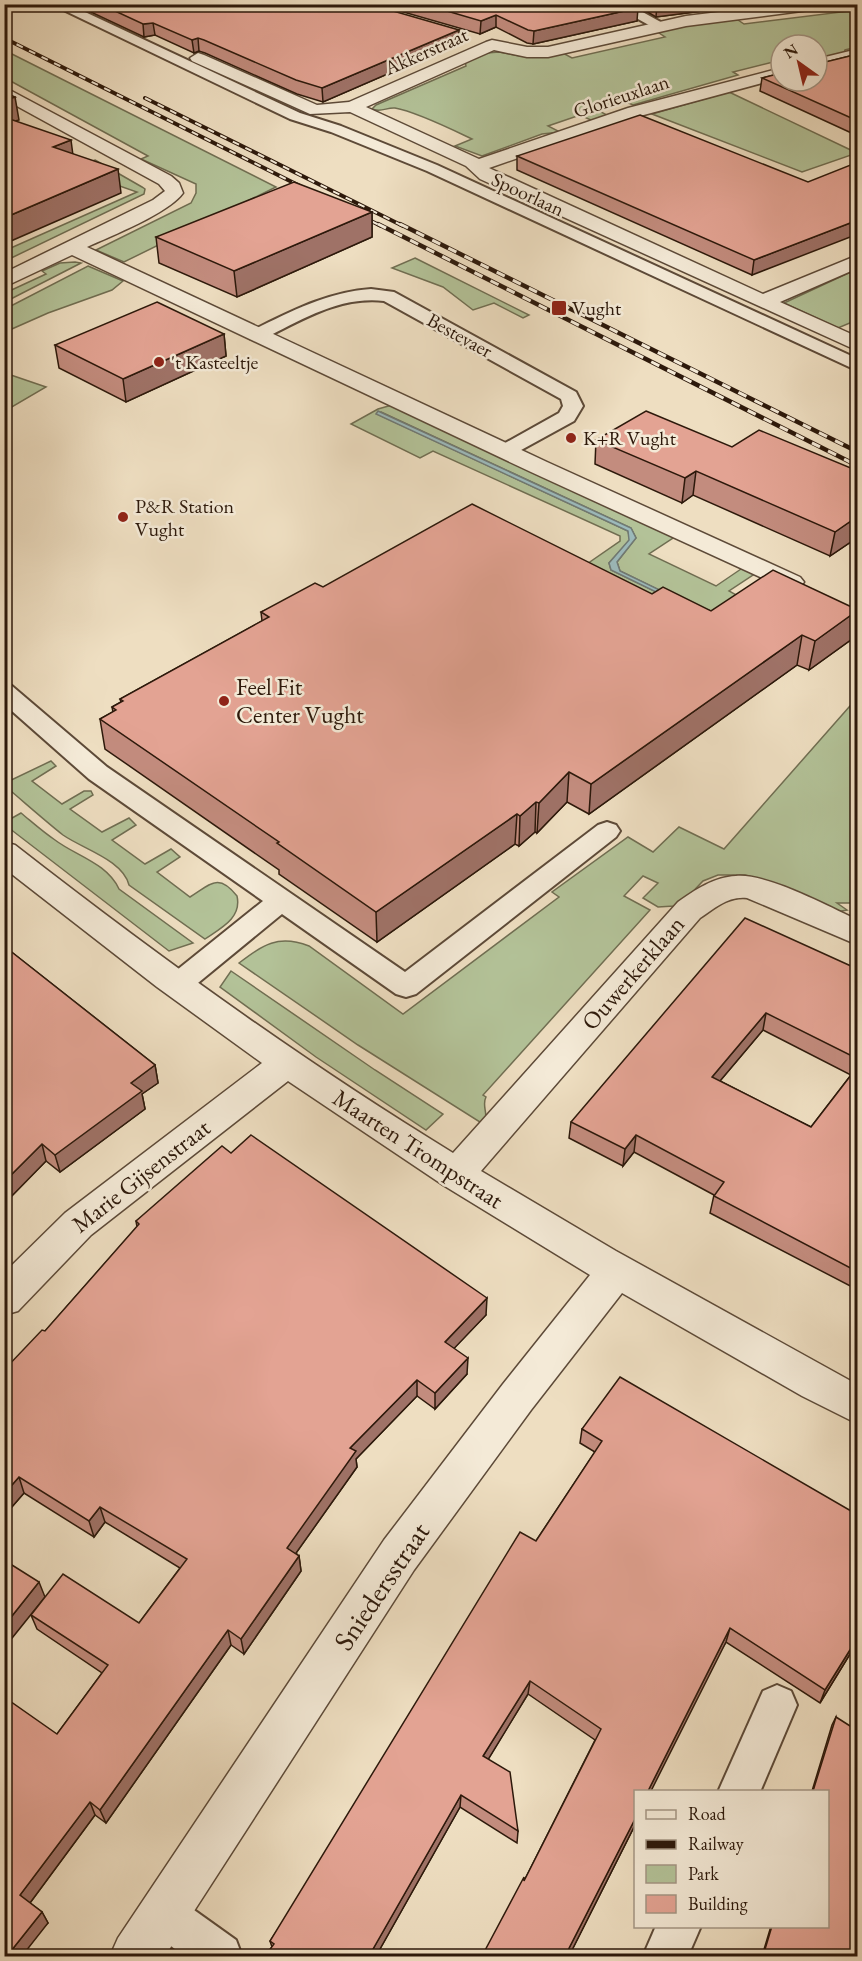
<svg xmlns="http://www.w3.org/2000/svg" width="862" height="1961" font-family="'EB Garamond',serif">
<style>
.green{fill:#b3c298;stroke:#706e52;stroke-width:1.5;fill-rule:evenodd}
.water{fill:#9cbabc;stroke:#707a75;stroke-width:1.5}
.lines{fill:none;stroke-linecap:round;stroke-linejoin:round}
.lane-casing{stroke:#5d4a38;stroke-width:4}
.street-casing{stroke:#5d4a38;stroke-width:3}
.lane{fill:#f4ead7;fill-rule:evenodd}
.street{fill:#f4ead7;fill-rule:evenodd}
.rail-far1-casing{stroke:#2d190b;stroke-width:4}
.rail-casing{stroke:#2d190b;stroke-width:4.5}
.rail-far1{stroke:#f4ead7;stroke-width:2;stroke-dasharray:7;stroke-linecap:butt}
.rail{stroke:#f4ead7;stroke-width:3;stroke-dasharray:9;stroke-linecap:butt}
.wall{fill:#c38c7e;stroke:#2d190b;stroke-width:1.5;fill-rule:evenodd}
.shaded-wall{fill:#9f7267;stroke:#2d190b;stroke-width:1.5}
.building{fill:#e3a393;stroke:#2d190b;stroke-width:1.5}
.poi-dot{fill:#8f2418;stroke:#f4ead7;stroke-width:2}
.labels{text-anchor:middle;stroke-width:5;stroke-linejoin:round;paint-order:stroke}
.far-street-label{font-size:20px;fill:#2d190b;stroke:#f4ead7}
.far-poi-label{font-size:20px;fill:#2d190b;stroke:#f4ead7;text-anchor:start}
.poi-label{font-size:24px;fill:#2d190b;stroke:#f4ead7;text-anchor:start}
.street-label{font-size:24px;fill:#2d190b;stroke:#f4ead7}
.near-street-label{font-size:28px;fill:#2d190b;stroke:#f4ead7}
</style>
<rect width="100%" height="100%" fill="#eedec1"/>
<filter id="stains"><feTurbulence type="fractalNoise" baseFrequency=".00333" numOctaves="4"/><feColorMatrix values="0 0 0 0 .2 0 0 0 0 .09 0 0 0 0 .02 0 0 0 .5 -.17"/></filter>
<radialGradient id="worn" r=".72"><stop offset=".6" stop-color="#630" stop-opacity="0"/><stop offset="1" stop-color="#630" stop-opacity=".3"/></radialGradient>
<g class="green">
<path d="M 857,10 L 857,47 L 845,50 L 844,53 L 817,59 L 817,45 L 781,45 L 781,65 L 773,62 L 733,72 L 738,75 L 633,105 L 624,101 L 597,110 L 609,116 L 593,121 L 580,115 L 548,126 L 560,132 L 542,134 L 482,156 L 455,146 L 472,139 C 451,129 417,112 395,108 C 387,107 381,113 372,109 L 376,105 L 466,66 L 465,61 L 487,53 L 499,52 L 520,56 L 561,52 L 572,58 L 665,37 L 656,31 L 735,18 L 744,24 Z"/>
<polygon points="4,50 276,187 124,262 96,250 191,203 196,193 196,184 141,159 148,156 5,78"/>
<polygon points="729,92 857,153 802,172 652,114"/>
<polygon points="95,160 142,187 145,189 144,194 5,261 4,251 137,192 94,177 80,165"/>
<polygon points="415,258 529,315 523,318 494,303 473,310 443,287 392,268"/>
<polygon points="75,262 81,263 5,302 5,293 46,274 42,271 60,263"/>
<polygon points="88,266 123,281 112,290 48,313 5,332 5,309"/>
<polygon points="857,269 857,320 838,328 784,303"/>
<polygon points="5,373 46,387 5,411"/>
<path d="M 392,405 L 676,536 L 649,554 L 716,586 L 744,567 L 756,573 L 729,591 L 747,601 L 698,634 L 571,575 L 620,541 L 620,536 L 433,451 L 420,458 L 351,424 L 378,409 ZM 381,412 L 631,528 L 636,538 L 617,562 L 620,571 L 698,609 L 695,611 L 611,570 L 609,563 L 630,540 L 628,531 L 377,414 Z"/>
<path d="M 857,698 L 857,903 L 837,903 L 847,910 L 831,913 L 759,879 L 745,875 L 718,875 L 703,881 L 682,903 L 674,906 L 658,907 L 643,898 L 658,883 L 643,876 L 624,896 L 650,910 L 483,1095 L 486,1097 C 481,1106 490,1115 483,1124 L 358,1045 L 239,963 C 263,945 278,934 309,946 L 403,1014 L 559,897 L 552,892 L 628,837 L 653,852 L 679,827 L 724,849 Z"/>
<path d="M 51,761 L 56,766 L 32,781 L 62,804 L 84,791 L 91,791 L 93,795 L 70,809 L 102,832 L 129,818 L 136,825 L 112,840 L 145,864 L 171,849 L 180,857 L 157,872 L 190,897 C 210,885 218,872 237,896 C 242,918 221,928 205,939 L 129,885 C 123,860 83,849 63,835 C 43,819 24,802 5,786 L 5,783 Z"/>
<path d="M 21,813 C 32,822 43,832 55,840 C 76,856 107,863 119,889 L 193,943 L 169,951 L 5,825 L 5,822 Z"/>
<polygon points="231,971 375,1070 443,1114 426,1130 316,1057 220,987"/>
</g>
<polygon class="water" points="378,411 631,528 636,538 617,562 620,571 699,609 695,611 611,570 609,563 629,540 628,531 376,414"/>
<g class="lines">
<defs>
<g id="lane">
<polygon points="51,4 68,4 300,113 341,126 437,165 858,359 858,371 427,171 331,132 290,119"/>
<polygon points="611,4 628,4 668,26 661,30 656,29"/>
<path d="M 371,289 L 394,292 L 576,392 L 583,406 L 574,421 L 512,455 L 498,455 L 495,451 L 498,447 L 559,413 L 563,406 L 561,399 L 384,301 C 339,296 302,320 263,339 L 251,339 L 248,335 L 251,331 C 290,312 327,292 371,289 Z"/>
<polygon points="4,684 12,686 107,767 405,972 598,825 607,822 616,825 620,831 616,837 416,994 406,997 396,994 282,914 187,992 177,995 167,992 163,985 167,978 263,901 89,779 4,704"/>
<polygon points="777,1685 791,1691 797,1705 760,1792 718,1792 763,1691"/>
<polygon points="165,1893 180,1900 236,1940 242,1956 184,1956 150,1930 143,1915 150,1900"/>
<polygon points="656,1926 701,1926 688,1956 643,1956"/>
</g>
<g id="street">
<polygon points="784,4 832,4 825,8 686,26 548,57 527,57 494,50 366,107 479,159 628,108 781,68 781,78 640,116 489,168 763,294 858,255 858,268 780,302 858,337 858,351 480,179 466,166 350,112 310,114 192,61 190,58 198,53 204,55 317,105 349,102 486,42 492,40 527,47 548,47 686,16"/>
<polygon points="858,49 858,59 817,69 817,59"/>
<path d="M 4,87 L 171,176 L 179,183 L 183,193 C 169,213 111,236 87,247 L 547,462 L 800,577 L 804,582 L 800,587 L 791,590 L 782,587 L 531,472 L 72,255 L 4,287 L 4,273 L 153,200 L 165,191 L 159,184 L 4,99 Z"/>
<path d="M 4,842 L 15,845 C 156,955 301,1060 453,1153 L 678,902 C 695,890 714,877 736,876 C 767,873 829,907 858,920 L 858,945 L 747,898 C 728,896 715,908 700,918 L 481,1171 L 616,1251 L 858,1385 L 858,1424 L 802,1396 L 622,1293 L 531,1410 L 414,1570 L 165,1956 L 110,1956 L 118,1938 L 384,1540 L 503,1384 L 590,1275 L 443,1185 L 288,1081 L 91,1235 L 18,1311 L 4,1315 L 4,1273 L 65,1213 L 262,1063 L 157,987 L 4,868 Z"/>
</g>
</defs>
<use href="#lane" class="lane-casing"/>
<use href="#street" class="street-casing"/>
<use href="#lane" class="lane"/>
<use href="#street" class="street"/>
<defs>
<g id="rail-far1">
<polyline points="4,38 308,190"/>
<polyline points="145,98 403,226"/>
<polyline points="359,215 381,226"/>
</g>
<g id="rail">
<polyline points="378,224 858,466"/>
<polyline points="400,224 858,452"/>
</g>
</defs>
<use href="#rail-far1" class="rail-far1-casing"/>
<use href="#rail" class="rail-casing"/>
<use href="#rail-far1" class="rail-far1"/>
<use href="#rail" class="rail"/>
</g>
<g class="wall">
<polygon points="77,4 631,4 637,21 533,44 527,43 496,27 480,34 393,9 375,6 459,43 323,102 297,94 205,53 199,51 194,53 155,35 144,37 78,6"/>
<polygon points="634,4 758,4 656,17"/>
<polygon points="858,54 858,136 760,91 762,78"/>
<polygon points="517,156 808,182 752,275 517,170"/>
<polygon points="372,212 372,237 237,297 159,263 156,237"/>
<polygon points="224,334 226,356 126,402 59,368 55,345"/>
<polygon points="596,440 732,447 858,471 858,537 830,556 693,495 682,503 595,464"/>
<polygon points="323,587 652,594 711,611 858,610 858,612 852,639 809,670 797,665 589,814 567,802 537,833 535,832 519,846 515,844 377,942 279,874 279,870 105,749 100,719 113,712 112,707 121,702 120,699 262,621 261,612"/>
<polygon points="4,946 155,1065 158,1083 142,1094 145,1109 60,1172 46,1161 4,1204"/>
<path d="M 858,964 L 858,1290 L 710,1213 L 714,1195 L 634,1152 L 623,1166 L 569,1138 L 571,1122 L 851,966 ZM 763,1030 L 851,1075 L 811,1127 L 720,1081 Z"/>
<polygon points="231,1153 486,1315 454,1348 467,1374 435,1409 417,1396 356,1459 357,1467 296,1553 299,1556 301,1571 244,1654 231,1645 106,1823 95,1815 30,1903 42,1912 48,1923 4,1956 57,1734 102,1673 37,1629 31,1615 139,1623 180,1568 105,1522 94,1537 24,1493 4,1516 45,1331 137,1227 136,1221"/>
<polygon points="582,1429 858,1515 858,1641 820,1703 726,1642 636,1791 636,1823 569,1956 524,1881 595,1740 528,1694 488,1759 518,1831 517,1843 460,1807 376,1956 265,1956 272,1947 270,1941 595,1452 580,1443"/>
<polygon points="836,1717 858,1956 762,1956 771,1926 828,1926 828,1791 812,1791 832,1725"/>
</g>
<g class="shaded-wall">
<polygon points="657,4 758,4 656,17"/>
<polygon points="638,8 637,21 533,44 534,31"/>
<polygon points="496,15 496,27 480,34 481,21"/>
<polygon points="153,23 155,35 144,37 143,24"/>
<polygon points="459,30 459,43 323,102 322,88"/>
<polygon points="198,38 199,51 194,53 192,40"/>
<polygon points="15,97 19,120 4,124 4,100"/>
<polygon points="71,140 74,163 53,147"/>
<polygon points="118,169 121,193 4,244 4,218"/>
<polygon points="372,212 372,237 237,297 234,271"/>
<polygon points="858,220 858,234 752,275 754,260"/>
<polygon points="224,334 226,356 126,402 123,379"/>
<polygon points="696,471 693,495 682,503 685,478"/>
<polygon points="858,516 858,537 830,556 835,532"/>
<polygon points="858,610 852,639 809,670 815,641"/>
<polygon points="802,635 797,665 589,814 591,784"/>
<polygon points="569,772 567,802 537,833 539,803"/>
<polygon points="536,802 535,832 519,846 520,816"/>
<polygon points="517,814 515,844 377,942 376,912"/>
<polygon points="766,1013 763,1030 709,1094 712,1077"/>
<polygon points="155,1065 158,1083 142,1094 145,1109 60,1172 55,1155 131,1083"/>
<polygon points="636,1135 634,1152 623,1166 625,1149"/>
<polygon points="42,1144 46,1161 4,1204 4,1182"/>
<polygon points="487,1298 486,1315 445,1358 445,1342"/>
<polygon points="468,1358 467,1374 435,1409 435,1393"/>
<polygon points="417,1380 417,1396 356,1459 357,1467 289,1563 287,1548 350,1448"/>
<polygon points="19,1477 24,1493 4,1516 4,1494"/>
<polygon points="100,1507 105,1522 94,1537 89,1521"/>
<polygon points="299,1556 301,1571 244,1654 241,1639"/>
<polygon points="39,1582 45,1597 4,1648 4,1626"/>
<polygon points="730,1628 726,1642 651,1791 648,1791"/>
<polygon points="228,1630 231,1645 106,1823 100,1810"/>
<polygon points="858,1637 858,1641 820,1703 825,1690"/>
<polygon points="530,1681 528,1694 483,1768 483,1756"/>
<polygon points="461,1795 460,1807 376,1956 369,1956"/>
<polygon points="90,1802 95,1815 27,1907 20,1895"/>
<polygon points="636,1817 636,1823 569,1956 565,1956"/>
<polygon points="42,1912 48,1923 22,1956 7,1956"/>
</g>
<g class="building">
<polygon points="100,4 369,4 459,30 322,88 296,80 204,40 198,38 192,40 153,23 143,24"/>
<polygon points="423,4 631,4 638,8 534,31 528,30 496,15 481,21"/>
<polygon points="858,54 858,121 762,78 781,73 781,81 817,81 817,64"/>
<polygon points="4,92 15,97 4,100"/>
<polygon points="640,115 808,182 858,162 858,220 754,260 517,156"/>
<polygon points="4,117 71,140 53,147 118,169 4,218"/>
<polygon points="294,182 372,212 234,271 156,237"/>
<polygon points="157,302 224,334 123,379 55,345"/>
<polygon points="646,411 732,447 759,430 858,471 858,516 835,532 696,471 685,478 596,440"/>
<polygon points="472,504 652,594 663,587 711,611 773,570 858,610 815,641 802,635 591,784 569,772 539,803 536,802 520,816 517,814 376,912 277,843 279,842 100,719 116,710 112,707 123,701 120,699 269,617 261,612 315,583 323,587"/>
<polygon points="745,918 851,966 854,963 858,964 858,1059 766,1013 712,1077 811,1127 858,1066 858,1272 714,1196 724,1182 636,1135 625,1149 571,1122"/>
<polygon points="4,946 155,1065 131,1083 142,1091 55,1155 42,1144 4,1182"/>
<polygon points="251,1135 487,1298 445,1342 468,1358 435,1393 417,1380 350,1448 356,1451 287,1548 299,1556 241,1639 228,1630 100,1810 90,1802 20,1895 42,1912 7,1956 4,1956 4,1697 57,1734 108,1665 31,1615 63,1574 139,1623 187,1559 100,1507 89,1521 19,1477 4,1494 4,1370 42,1330 45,1331 139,1224 136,1221 222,1146 231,1153"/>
<polygon points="620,1377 858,1515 858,1637 825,1690 730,1628 648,1791 636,1791 636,1817 565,1956 482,1956 524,1877 524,1881 601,1729 530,1681 483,1756 510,1772 518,1831 461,1795 369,1956 265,1956 274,1944 270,1941 520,1532 536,1541 602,1441 582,1429"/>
<polygon points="4,1560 39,1582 4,1626"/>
<polygon points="836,1717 858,1731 858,1956 763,1956 772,1926 828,1926 828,1791 813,1791"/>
</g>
<g class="poi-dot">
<rect x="551" y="300" width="16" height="16" rx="3"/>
<circle cx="159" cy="362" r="6"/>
<circle cx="571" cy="438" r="6"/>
<circle cx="123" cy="517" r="6"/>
<circle cx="224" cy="701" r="6"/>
</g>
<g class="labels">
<g class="far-street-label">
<text transform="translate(426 51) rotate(-24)" y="7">Akkerstraat</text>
<text transform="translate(621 96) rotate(-18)" y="7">Glorieuxlaan</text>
<text transform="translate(528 194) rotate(25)" y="7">Spoorlaan</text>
<text transform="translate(460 335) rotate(29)" y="7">Bestevaer</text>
</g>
<g class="far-poi-label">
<text x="572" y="315">Vught</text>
<text x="171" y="369">'t Kasteeltje</text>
<text x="583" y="445">K+R Vught</text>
<text x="135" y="513">P&amp;R Station<tspan x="135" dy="23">Vught</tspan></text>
</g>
<g class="poi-label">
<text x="236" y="695">Feel Fit<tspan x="236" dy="28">Center Vught</tspan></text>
</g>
<g class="street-label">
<text transform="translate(633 973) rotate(-49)" y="8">Ouwerkerklaan</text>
<text transform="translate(418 1149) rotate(33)" y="8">Maarten Trompstraat</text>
<text transform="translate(141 1176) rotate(-38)" y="8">Marie Gijsenstraat</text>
</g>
<g class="near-street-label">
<text transform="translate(381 1586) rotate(-56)" y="10">Sniedersstraat</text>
</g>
</g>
<rect width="862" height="1961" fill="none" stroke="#eedec1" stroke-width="24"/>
<rect x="6" y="6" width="850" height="1949" fill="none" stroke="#2d190b" stroke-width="3"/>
<rect x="12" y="12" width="838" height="1937" fill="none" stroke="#2d190b" stroke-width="1.5"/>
<rect x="634" y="1790" width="195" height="138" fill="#f4ead7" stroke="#a49685" stroke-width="1.5"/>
<rect x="646" y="1810" width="30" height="9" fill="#f4ead7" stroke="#a49685" stroke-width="1.5"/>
<text x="688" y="1820" font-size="18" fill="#2d190b">Road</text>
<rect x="646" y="1840" width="30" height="9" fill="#2d190b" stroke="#a49685" stroke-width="1.5"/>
<text x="688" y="1850" font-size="18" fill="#2d190b">Railway</text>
<rect x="646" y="1865" width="30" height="18" fill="#b3c298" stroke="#a49685" stroke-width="1.5"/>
<text x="688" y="1880" font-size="18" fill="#2d190b">Park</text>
<rect x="646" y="1895" width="30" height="18" fill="#e3a393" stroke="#a49685" stroke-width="1.5"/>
<text x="688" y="1910" font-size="18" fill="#2d190b">Building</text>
<g transform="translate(799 63) rotate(326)"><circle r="28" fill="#f4ead7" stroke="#a49685" stroke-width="1.5"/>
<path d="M0-4.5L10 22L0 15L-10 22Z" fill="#8f2418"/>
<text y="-9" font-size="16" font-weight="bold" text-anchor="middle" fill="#2d190b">N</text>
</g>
<rect width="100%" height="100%" filter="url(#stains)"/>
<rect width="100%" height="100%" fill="url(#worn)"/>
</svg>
